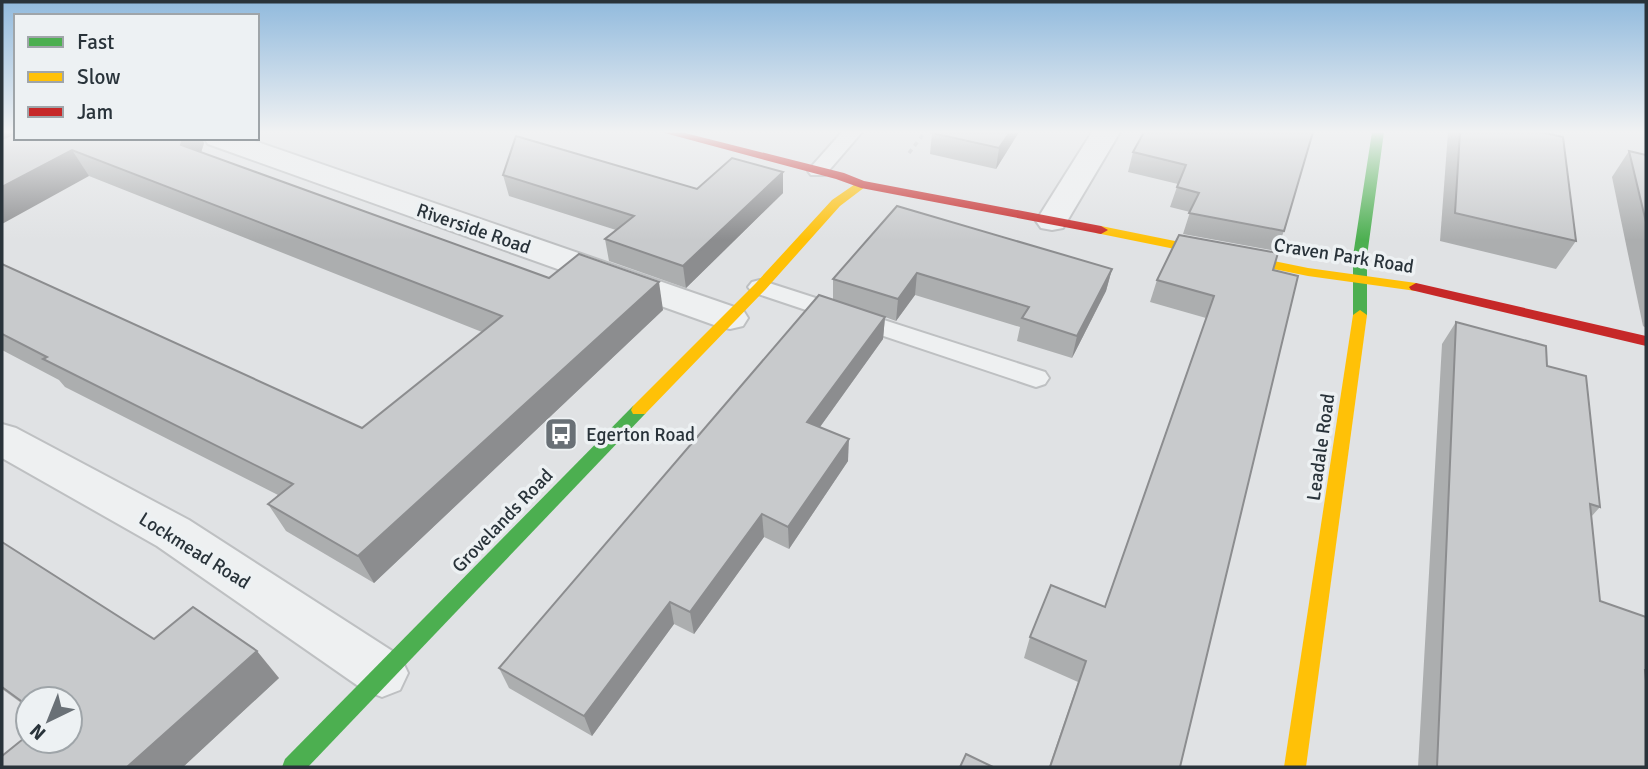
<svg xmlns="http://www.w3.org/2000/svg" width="1648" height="769" font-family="Signika,sans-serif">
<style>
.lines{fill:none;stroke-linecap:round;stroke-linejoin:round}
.lane-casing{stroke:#bec0c2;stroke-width:4}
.street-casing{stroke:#bec0c2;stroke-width:4}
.path{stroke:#c0c2c4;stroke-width:3.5;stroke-dasharray:4.5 4.5;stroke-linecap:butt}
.lane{fill:#eef0f1;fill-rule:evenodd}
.street{fill:#eef0f1;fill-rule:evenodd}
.fast{fill:#4caf50;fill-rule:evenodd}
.slow{fill:#ffc107;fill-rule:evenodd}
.jam{fill:#c62828;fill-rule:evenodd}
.wall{fill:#acaeaf}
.shaded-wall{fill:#8c8d8f}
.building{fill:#c8cacc;stroke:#8c8d8f;stroke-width:2}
.labels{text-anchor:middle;stroke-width:7;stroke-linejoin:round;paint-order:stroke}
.street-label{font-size:19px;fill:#29333a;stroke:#edf1f3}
.poi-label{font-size:19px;fill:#29333a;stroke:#edf1f3;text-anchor:start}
</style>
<rect width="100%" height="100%" fill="#e0e2e4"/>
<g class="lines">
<defs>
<g id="lane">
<polygon points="842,132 862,132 825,175 811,175 808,171 811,167"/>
<polygon points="760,280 1045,372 1049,378 1045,384 1036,387 1027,384 752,292 748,287 752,282"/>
</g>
<g id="street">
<polygon points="1092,132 1120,132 1063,228 1052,230 1041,228 1036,221"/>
<polygon points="204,138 246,138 743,310 748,318 743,326 730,329 717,326 208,144"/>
<polygon points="2,424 16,428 189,520 400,656 408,673 400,690 382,697 364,690 157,546 2,458"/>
</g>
</defs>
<use href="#lane" class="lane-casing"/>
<use href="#street" class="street-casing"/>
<polyline class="path" points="909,153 925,132"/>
<use href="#lane" class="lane"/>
<use href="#street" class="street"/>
<g class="fast">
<polygon points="1372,132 1384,132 1367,256 1367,315 1360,320 1353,315 1353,256"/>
<polygon points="639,404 647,410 645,414 308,767 282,767 285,759 633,406"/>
</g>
<g class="slow">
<polygon points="861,180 867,184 865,187 840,206 765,290 645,414 633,414 631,410 633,406 755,284 832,200"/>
<polygon points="1101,226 1308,268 1416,283 1423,287 1416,291 1308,276 1096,233 1094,230"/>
<polygon points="1360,310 1367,315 1306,767 1284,767 1353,315"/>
</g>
<g class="jam">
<polygon points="661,132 681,132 844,173 864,181 1101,226 1108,230 1101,234 861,188 836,179"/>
<polygon points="1416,283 1646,336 1646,346 1411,290 1409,287"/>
</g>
</g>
<g class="wall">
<polygon points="2,132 204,143 201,153 549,278 663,310 374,583 286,531 268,504 278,495 65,387 59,380 2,350 2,264 362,428 482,332 89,176"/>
<polygon points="1019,132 996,169 930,154 932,133"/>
<polygon points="1144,132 1284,231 1276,251 1183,234 1190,212 1170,207 1178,184 1128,172 1133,152"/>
<polygon points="1448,132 1541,132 1576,241 1556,269 1440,241"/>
<polygon points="1629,151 1646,155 1646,328 1643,326 1612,177"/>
<polygon points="503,175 697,189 783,193 686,288 609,261 605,239 616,230 509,196"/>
<polygon points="897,206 1112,269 1106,291 1072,358 1017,341 1020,327 915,295 896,321 885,317 883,339 820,427 848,461 789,549 764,537 694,634 674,624 592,736 509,688 499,668 833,300 833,279"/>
<polygon points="1273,270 1180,767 1049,767 1078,682 1024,658 1030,637 1105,606 1206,318 1150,302 1157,280"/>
<polygon points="1456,322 1547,366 1600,507 1591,517 1600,601 1646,617 1646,767 1418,767 1442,344"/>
<polygon points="2,542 154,639 279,678 183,767 2,767 70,741 28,699 28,708 2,689"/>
</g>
<g class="shaded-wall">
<polygon points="2,132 16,132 2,146"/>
<polygon points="1010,132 1019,132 996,169 999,148"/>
<polygon points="183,138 202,138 204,143 195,171 181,145"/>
<polygon points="72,150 89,176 2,224 2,187"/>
<polygon points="783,172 783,193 686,288 683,266"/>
<polygon points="1112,269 1106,291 1072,358 1077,336"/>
<polygon points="917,273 915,295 896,321 898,299"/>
<polygon points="659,282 663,310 374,583 358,556"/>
<polygon points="885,317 883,339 807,445 807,422"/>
<polygon points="849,439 848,461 789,549 788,527"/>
<polygon points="762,514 764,537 694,634 690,612"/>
<polygon points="670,602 674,624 592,736 584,716"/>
<polygon points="257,651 279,678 183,767 127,767"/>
</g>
<g class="building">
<polygon points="933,132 1010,132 999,148 932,133"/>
<polygon points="1144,132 1313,132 1284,231 1189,213 1199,193 1177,187 1186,165 1133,152"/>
<polygon points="1460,132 1541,132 1563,137 1576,241 1455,213"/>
<polygon points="16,133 16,138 183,138 181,145 549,278 579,254 659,282 358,556 268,504 293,484 43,359 47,357 2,334 2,264 362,428 502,316 72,150 2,187 2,139"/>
<polygon points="516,136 697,189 732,158 783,172 683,266 605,239 634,216 503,175"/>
<polygon points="1629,151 1646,155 1646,222"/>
<polygon points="897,206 1112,269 1077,336 1022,318 1029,307 917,273 898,299 833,279"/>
<polygon points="1179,235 1278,253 1273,270 1298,276 1180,767 1050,767 1086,661 1030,637 1051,585 1105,607 1214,296 1157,280"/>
<polygon points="819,295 885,317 807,422 849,439 788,527 762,514 690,612 670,602 584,716 499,668"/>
<polygon points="1456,322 1546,346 1547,366 1586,376 1600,507 1590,504 1600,601 1646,617 1646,670 1645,670 1646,681 1646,767 1437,767"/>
<polygon points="2,542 154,639 193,607 257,651 127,767 2,767 2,756 28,735 28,741 70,741 70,699 28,699 28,706 2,687"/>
<polygon points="966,754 993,767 960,767"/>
</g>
<linearGradient id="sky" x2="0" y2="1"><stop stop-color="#91badd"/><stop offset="0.55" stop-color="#f1f2f3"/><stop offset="1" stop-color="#f1f2f3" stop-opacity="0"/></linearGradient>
<rect width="1648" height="240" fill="url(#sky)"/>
<defs>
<symbol id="bus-square" viewBox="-11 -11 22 22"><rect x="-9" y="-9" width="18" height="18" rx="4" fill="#697076" stroke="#edf1f3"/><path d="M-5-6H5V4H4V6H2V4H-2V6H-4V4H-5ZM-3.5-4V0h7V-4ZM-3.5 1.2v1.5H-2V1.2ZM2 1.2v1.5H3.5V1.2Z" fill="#fff"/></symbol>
</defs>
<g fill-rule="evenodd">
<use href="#bus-square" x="542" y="415" width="38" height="38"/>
</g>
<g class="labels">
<g class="street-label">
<text transform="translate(474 228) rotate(19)" y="7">Riverside Road</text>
<text transform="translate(1344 255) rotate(9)" y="7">Craven Park Road</text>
<text transform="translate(1320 447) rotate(-82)" y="7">Leadale Road</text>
<text transform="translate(502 520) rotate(-46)" y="7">Grovelands Road</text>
<text transform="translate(195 550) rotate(32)" y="7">Lockmead Road</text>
</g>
<g class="poi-label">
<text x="586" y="441">Egerton Road</text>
</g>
</g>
<rect width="1648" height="769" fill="none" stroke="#29333a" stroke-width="7"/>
<rect x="14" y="14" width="245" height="126" fill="#edf1f3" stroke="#9fa5a9" stroke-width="2"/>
<rect x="28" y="37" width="35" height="10" fill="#4caf50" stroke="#9fa5a9" stroke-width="2"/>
<text x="77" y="49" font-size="21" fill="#29333a">Fast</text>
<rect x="28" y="72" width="35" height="10" fill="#ffc107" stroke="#9fa5a9" stroke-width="2"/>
<text x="77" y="84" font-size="21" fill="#29333a">Slow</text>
<rect x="28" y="107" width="35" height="10" fill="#c62828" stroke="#9fa5a9" stroke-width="2"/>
<text x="77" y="119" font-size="21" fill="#29333a">Jam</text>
<g transform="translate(49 720) rotate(223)"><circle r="33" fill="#edf1f3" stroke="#9fa5a9" stroke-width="2"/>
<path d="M0-5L12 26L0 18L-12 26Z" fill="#697076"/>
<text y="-10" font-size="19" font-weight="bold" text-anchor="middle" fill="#29333a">N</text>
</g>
</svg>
